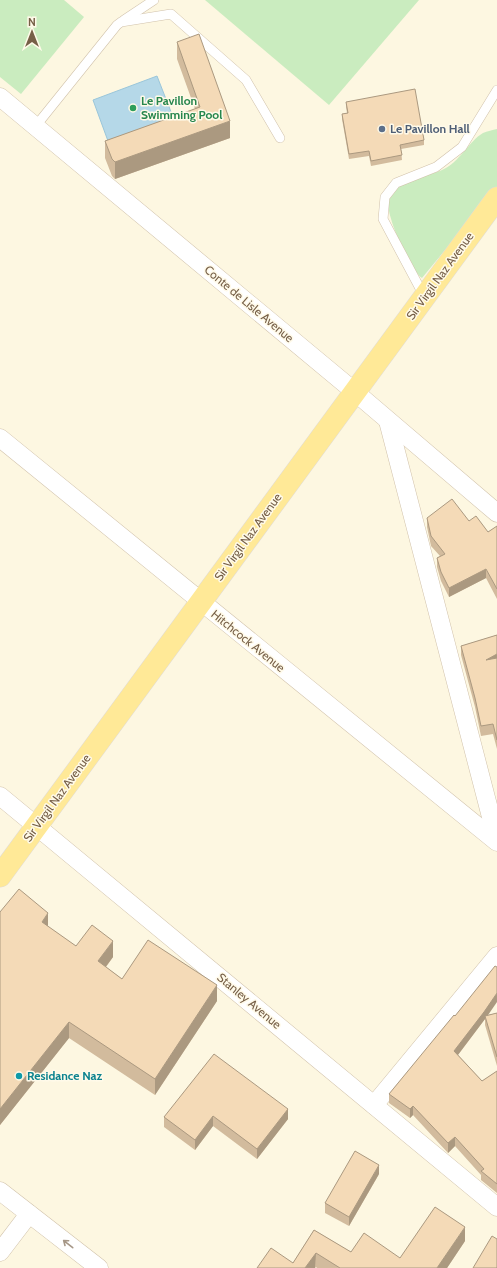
<svg xmlns="http://www.w3.org/2000/svg" width="497" height="1268" font-family="Cabin,sans-serif">
<style>
.green{fill:#caecbf}
.water{fill:#b5d8e8;stroke:#9ac6da}
.lines{fill:none;stroke-linecap:round;stroke-linejoin:round}
.service-casing{stroke:#d1c2ab;stroke-width:10}
.minor-casing{stroke:#d1c2ab;stroke-width:19}
.primary-casing{stroke:#e1dcd7;stroke-width:23}
.service{stroke:#fff;stroke-width:9}
.minor{stroke:#fff;stroke-width:18}
.primary{stroke:#ffe997;stroke-width:22}
.wall{fill:#d2bb9d}
.shaded-wall{fill:#ab9980}
.building{fill:#f4dab7;stroke:#ab9980}
.oneway{stroke:#a69787}
.leisure-dot{fill:#2e9e5b;stroke:#fffae9;stroke-width:1.5}
.service-dot{fill:#5c6f8a;stroke:#fffae9;stroke-width:1.5}
.culture-dot{fill:#0f9aa8;stroke:#fffae9;stroke-width:1.5}
.labels{text-anchor:middle;stroke-width:3;stroke-linejoin:round;paint-order:stroke}
.leisure-label{font-size:12px;font-weight:bold;fill:#27864d;stroke:#fffae9;text-anchor:start}
.service-label{font-size:12px;font-weight:bold;fill:#4e5e75;stroke:#fffae9;text-anchor:start}
.street-label{font-size:12px;fill:#765f47;stroke:#fffae9}
.culture-label{font-size:12px;font-weight:bold;fill:#0d838f;stroke:#fffae9;text-anchor:start}
</style>
<rect width="100%" height="100%" fill="#fdf7e1"/>
<g class="green">
<polygon points="0,0 64,0 84,17 21,94 0,77"/>
<polygon points="205,0 419,0 329,105"/>
<path d="M 497,129 L 497,187 L 422,278 C 410,270 382,209 389,196 C 395,182 428,176 442,170 C 459,163 469,141 483,133 C 487,131 493,130 497,129 Z"/>
</g>
<polygon class="water" points="157,76 173,117 108,141 93,100"/>
<g class="lines">
<defs>
<g id="service">
<polyline points="124,20 154,0"/>
<polyline points="35,127 117,25 121,22 171,14 246,80 280,138"/>
<polyline points="424,296 383,219 385,197 396,183 436,167 462,147 497,90"/>
</g>
<g id="minor">
<polyline points="0,97 355,392 497,513"/>
<polyline points="388,421 497,840"/>
<polyline points="0,438 497,842"/>
<polyline points="0,796 497,1207"/>
<polyline points="374,1105 497,956"/>
<polyline points="0,1191 99,1268"/>
<polyline points="0,1252 29,1214"/>
</g>
<polyline id="primary" points="0,876 497,198"/>
</defs>
<use href="#service" class="service-casing"/>
<use href="#minor" class="minor-casing"/>
<use href="#primary" class="primary-casing"/>
<use href="#service" class="service"/>
<use href="#minor" class="minor"/>
<use href="#primary" class="primary"/>
</g>
<g class="wall">
<polygon points="177,42 230,138 115,179 112,176 105,158 105,141 195,109 177,59"/>
<polygon points="346,102 424,140 424,145 401,149 402,160 371,166 369,156 349,159 342,119 342,114 347,113 346,107"/>
<polygon points="427,518 469,521 488,532 497,526 497,599 486,578 449,597 441,581 437,567 437,558 440,556 431,546 427,527"/>
<polygon points="497,635 497,749 493,734 481,736 475,707 461,655 461,646"/>
<polygon points="0,912 48,927 76,946 113,957 106,967 122,979 217,1001 155,1095 69,1038 0,1125"/>
<polygon points="497,1013 497,1066 485,1025 485,1019 458,1055 482,1081 497,1071 497,1193 481,1180 481,1175 455,1146 448,1153 413,1115 410,1118 389,1103 389,1094 455,1016 488,1015"/>
<polygon points="288,1109 288,1119 257,1159 213,1126 195,1150 164,1127 164,1117"/>
<polygon points="379,1174 349,1226 325,1213 325,1203"/>
<polygon points="314,1230 351,1252 400,1258 465,1241 447,1268 317,1268 316,1267 315,1268 257,1268 293,1263"/>
</g>
<g class="shaded-wall">
<polygon points="230,121 230,138 115,179 115,162"/>
<polygon points="486,569 486,578 449,597 449,588"/>
<polygon points="497,654 497,663 486,660"/>
<polygon points="48,913 48,929 42,922"/>
<polygon points="113,941 113,957 98,977 98,961"/>
<polygon points="217,985 217,1001 155,1095 155,1079"/>
<polygon points="497,993 497,1002 486,1018 485,1016 485,1019 454,1060 454,1051"/>
<polygon points="69,1022 69,1038 0,1125 0,1109"/>
<polygon points="413,1106 413,1115 410,1118 410,1109"/>
<polygon points="288,1109 288,1119 257,1159 257,1149"/>
<polygon points="213,1116 213,1126 195,1150 195,1140"/>
<polygon points="455,1137 455,1146 448,1153 448,1143"/>
<polygon points="379,1165 379,1174 349,1226 349,1217"/>
<polygon points="465,1227 465,1241 447,1268 437,1268"/>
<polygon points="316,1253 315,1268 305,1268"/>
</g>
<g class="building">
<polygon points="199,34 230,121 115,162 112,159 105,141 200,107 177,42"/>
<polygon points="415,89 424,140 400,145 402,155 371,161 369,151 349,154 342,114 348,113 346,102"/>
<polygon points="452,499 469,521 476,516 488,532 497,526 497,589 486,569 449,588 441,572 437,558 445,554 431,536 427,518"/>
<polygon points="497,635 497,654 486,660 497,658 497,740 493,724 481,726 475,698 461,646"/>
<polygon points="19,889 48,913 42,922 76,946 92,925 113,941 98,961 122,979 148,940 217,985 155,1079 69,1022 0,1109 0,912"/>
<polygon points="495,966 497,967 497,993 484,1012 454,1051 482,1081 497,1071 497,1184 481,1171 484,1169 455,1137 448,1143 413,1106 410,1109 389,1094 454,1015 455,1016"/>
<polygon points="497,1013 497,1057 485,1016"/>
<polygon points="214,1054 288,1109 257,1149 213,1116 195,1140 164,1117"/>
<polygon points="355,1151 379,1165 349,1217 325,1203"/>
<polygon points="435,1207 465,1227 437,1268 340,1268 316,1253 305,1268 257,1268 271,1248 293,1263 314,1230 351,1252 364,1233 400,1258"/>
<polygon points="492,1236 497,1239 497,1268 473,1268"/>
</g>
<defs><path id="oneway-shaft" d="M-6 0H5M1.5-3L5.5 0L1.5 3" fill="none" stroke-width="1.6" stroke-linecap="round" stroke-linejoin="round"/></defs>
<use class="oneway" href="#oneway-shaft" transform="translate(68 1244) rotate(-142)"/>
<circle class="leisure-dot" cx="133" cy="108" r="4"/>
<circle class="service-dot" cx="382" cy="129" r="4"/>
<circle class="culture-dot" cx="19" cy="1076" r="4"/>
<g class="labels">
<g class="leisure-label">
<text x="141" y="105">Le Pavillon<tspan x="141" dy="14">Swimming Pool</tspan></text>
</g>
<g class="service-label">
<text x="390" y="133">Le Pavillon Hall</text>
</g>
<g class="street-label">
<text transform="translate(440 276) rotate(-54)" y="4">Sir Virgil Naz Avenue</text>
<text transform="translate(249 304) rotate(40)" y="4">Conte de Lisle Avenue</text>
<text transform="translate(248 537) rotate(-54)" y="4">Sir Virgil Naz Avenue</text>
<text transform="translate(248 641) rotate(39)" y="4">Hitchcock Avenue</text>
<text transform="translate(57 798) rotate(-54)" y="4">Sir Virgil Naz Avenue</text>
<text transform="translate(249 1001) rotate(40)" y="4">Stanley Avenue</text>
</g>
<g class="culture-label">
<text x="27" y="1080">Residance Naz</text>
</g>
</g>
<g transform="translate(32 32)" stroke="#fffae9" stroke-width="3" paint-order="stroke">
<path d="M0-3L7 15L0 10L-7 15Z" fill="#765f47"/>
<text y="-6" font-size="11" font-weight="bold" text-anchor="middle" fill="#765f47">N</text>
</g>
</svg>
